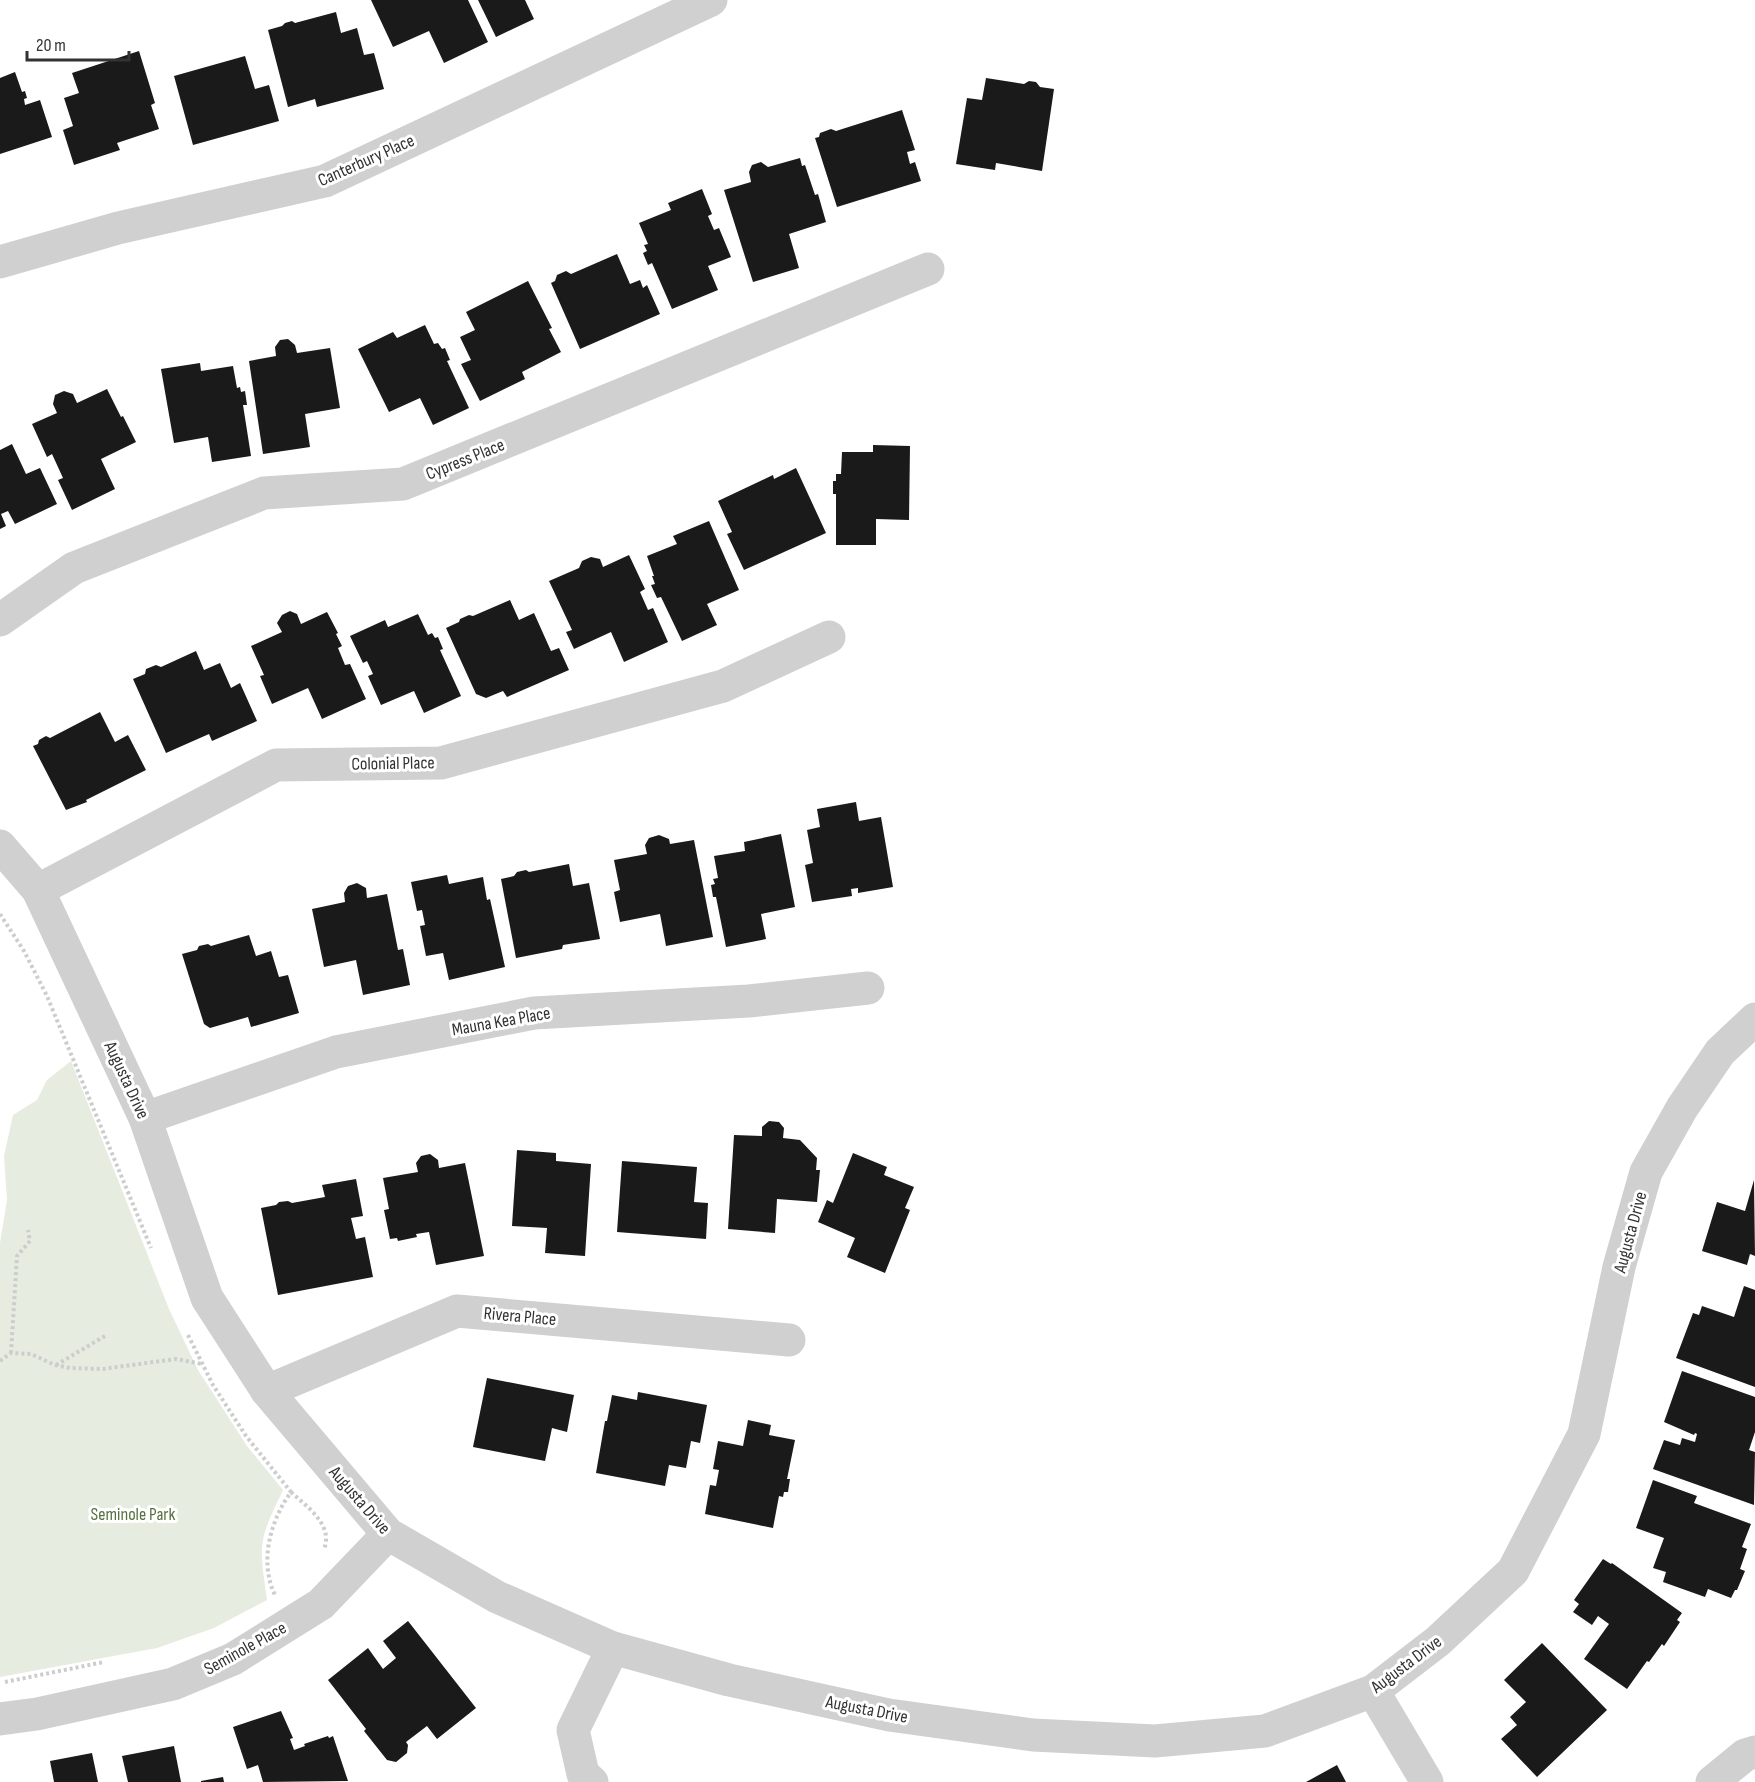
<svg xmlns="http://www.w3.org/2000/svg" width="1755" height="1782" font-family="'Sofia Sans Condensed',sans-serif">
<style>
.green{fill:#e6ecdf}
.building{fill:#1a1a1a}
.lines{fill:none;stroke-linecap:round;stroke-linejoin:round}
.path{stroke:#cdcdcd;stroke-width:4;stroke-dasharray:3 3;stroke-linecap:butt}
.minor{stroke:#d0d0d0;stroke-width:33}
.labels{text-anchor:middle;stroke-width:6;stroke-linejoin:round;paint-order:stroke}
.street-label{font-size:18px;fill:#333;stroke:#fff}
.park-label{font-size:18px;fill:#56703f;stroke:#fff}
</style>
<rect width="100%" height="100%" fill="#fff"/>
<path class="green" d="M 71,1061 L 169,1309 L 198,1370 L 247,1446 L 283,1490 C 275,1508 263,1528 262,1548 C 261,1565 265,1583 267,1600 L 214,1628 L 157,1648 L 0,1677 L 0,1243 L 7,1200 L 4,1156 L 13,1115 L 37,1100 L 47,1080 Z"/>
<g class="building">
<polygon points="371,0 468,0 488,42 444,63 429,31 393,47"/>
<polygon points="478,0 525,0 534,19 496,37"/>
<polygon points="336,12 341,33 357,28 364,55 374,53 384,89 317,107 315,99 288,107 268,30 282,26 285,23 292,21 295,23"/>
<polygon points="139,51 155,103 151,105 159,129 117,143 120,150 74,165 63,130 73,126 64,98 79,93 72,73"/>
<polygon points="245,56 255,89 269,85 279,121 193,145 174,76"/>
<polygon points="15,72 22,92 25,91 27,98 24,99 25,105 40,100 52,137 0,154 0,78"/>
<polygon points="986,78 1024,84 1029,81 1036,82 1040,87 1054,89 1042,171 996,163 995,170 956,164 967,98 982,100"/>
<polygon points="902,110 915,150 907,152 910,164 915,162 921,181 837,207 815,138 819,137 820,133 831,129 836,131"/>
<polygon points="800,158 802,166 805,165 815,195 818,194 826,222 789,234 799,268 753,282 724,190 751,182 749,172 752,165 761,162 768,167"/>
<polygon points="702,189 712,214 708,216 714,230 719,228 731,257 708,266 718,290 672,309 652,263 648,265 643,253 647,251 644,245 648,244 639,223 671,210 668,203"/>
<polygon points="617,254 630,284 640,280 643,288 647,285 660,314 580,349 551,283 555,281 557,275 566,271 571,274"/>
<polygon points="528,281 552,328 549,329 561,352 522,372 525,379 480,401 461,364 471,360 460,337 475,330 466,312"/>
<polygon points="425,325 434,344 438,343 442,349 445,348 450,360 447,361 469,408 433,425 420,398 389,412 358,349 393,332 397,338"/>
<polygon points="288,339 295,345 297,353 330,348 340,408 305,414 310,447 263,454 249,361 276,356 275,347 280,340"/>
<polygon points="200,363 201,371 233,366 237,388 240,387 241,392 245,391 247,405 243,405 251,456 212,462 208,437 174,443 161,369"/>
<polygon points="107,389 121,417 123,416 136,442 101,459 115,489 72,510 58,480 63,478 52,454 47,457 32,424 57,413 53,404 55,395 64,391 73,394 77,403"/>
<polygon points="12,444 26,474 40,468 57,504 15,524 8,511 1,514 6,526 0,529 0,450"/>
<polygon points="873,445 910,446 909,520 876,519 876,545 836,545 836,494 833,494 833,481 836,481 836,474 841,474 842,452 873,452"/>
<polygon points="796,468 826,533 744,570 727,534 732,532 718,501 773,475 774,479"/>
<polygon points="709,521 739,590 707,604 717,625 682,641 661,597 657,598 651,585 655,584 652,576 654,576 647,556 677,544 673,536"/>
<polygon points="629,555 645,589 640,592 648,610 653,608 668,642 624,662 611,632 574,649 566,632 572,630 549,581 579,568 582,561 591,557 600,559 603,567"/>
<polygon points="510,600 519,620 534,613 551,651 559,648 569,670 507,697 503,691 486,698 476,694 446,628 459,622 460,619 469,615 473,616"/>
<polygon points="290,611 297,614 301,624 327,612 338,633 336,634 342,646 338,648 345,665 350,664 366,699 322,719 308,688 272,704 260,676 264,675 251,646 282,632 277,623 282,615"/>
<polygon points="418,614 428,635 432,633 435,638 438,637 443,649 440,650 461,696 424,713 414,691 381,705 368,676 373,674 367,661 363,663 350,636 385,620 388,627"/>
<polygon points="196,651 204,670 220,663 231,688 240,683 257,721 212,741 209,734 166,753 133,679 145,674 146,669 156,665 161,667"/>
<polygon points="100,712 115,742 128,735 146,770 86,800 87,802 66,810 33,746 38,744 39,740 46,736 50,738"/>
<polygon points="856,802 859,821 881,817 893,887 858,893 858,888 851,889 852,896 812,902 805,865 813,863 807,830 820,827 817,809"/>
<polygon points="781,834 795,907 761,914 766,939 726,947 716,897 713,897 711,885 715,884 713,879 718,878 714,856 745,851 744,842"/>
<polygon points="659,835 669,839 670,844 694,840 713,937 666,946 660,914 620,922 614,892 620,890 614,860 647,854 645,845 649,838"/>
<polygon points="569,864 573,886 589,883 600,939 563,945 562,949 516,958 501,879 514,876 517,872 526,870 529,872"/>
<polygon points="447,875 449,884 483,877 487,900 490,899 505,967 449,980 443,953 426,956 420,926 425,925 422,910 417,911 411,882"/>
<polygon points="357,883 366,888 367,898 387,894 398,950 403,949 410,985 363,995 356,960 324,967 312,909 345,902 344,893 348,886"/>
<polygon points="249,935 256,956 271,951 279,977 288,975 299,1013 251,1027 248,1017 210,1028 204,1024 182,954 197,950 199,946 208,944 211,946"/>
<polygon points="769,1121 779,1122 784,1128 783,1138 800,1140 817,1158 816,1170 820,1170 817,1202 777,1199 775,1233 728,1229 734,1135 762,1136 762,1127"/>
<polygon points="517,1150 556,1153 556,1161 591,1164 585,1256 545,1253 547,1228 512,1226"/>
<polygon points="853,1153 887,1167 884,1175 914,1187 905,1208 910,1210 885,1273 847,1257 855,1238 818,1222 827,1200 833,1203"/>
<polygon points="430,1154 438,1160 439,1168 465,1163 484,1256 436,1265 429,1232 416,1234 417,1237 398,1241 397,1238 390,1239 384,1210 389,1209 383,1178 418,1172 416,1163 421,1156"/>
<polygon points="622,1161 697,1167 694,1202 708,1203 706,1239 617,1232"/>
<polygon points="356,1179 363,1216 351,1218 356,1239 365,1237 373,1277 278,1295 261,1208 276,1205 279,1202 288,1201 292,1203 325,1197 322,1185"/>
<polygon points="1754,1180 1755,1256 1750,1254 1747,1265 1702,1251 1717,1202 1745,1211"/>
<polygon points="1744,1286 1755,1290 1755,1387 1676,1358 1693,1313 1699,1315 1702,1306 1734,1317"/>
<polygon points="1682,1371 1755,1397 1755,1432 1749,1450 1755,1452 1754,1505 1653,1469 1664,1440 1680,1445 1682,1438 1695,1442 1697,1434 1695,1433 1694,1435 1664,1422"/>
<polygon points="487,1378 574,1395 567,1432 552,1428 545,1461 473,1447"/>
<polygon points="638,1392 707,1405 700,1443 691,1441 686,1468 669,1465 665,1486 596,1473 605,1421 607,1421 612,1395 637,1400"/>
<polygon points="748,1420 771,1425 769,1435 795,1440 787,1479 790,1479 788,1492 784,1492 783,1497 779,1496 773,1528 705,1514 710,1485 716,1486 719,1470 713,1469 718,1441 743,1446"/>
<polygon points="1653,1480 1697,1496 1694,1503 1751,1524 1742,1547 1747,1549 1740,1569 1745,1571 1737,1590 1735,1590 1731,1598 1708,1589 1705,1597 1663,1582 1666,1572 1653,1568 1664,1538 1636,1528"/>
<polygon points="1603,1559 1611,1564 1612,1563 1682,1613 1677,1620 1680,1622 1664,1646 1662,1644 1649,1662 1647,1661 1627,1689 1584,1659 1609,1624 1598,1616 1592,1625 1573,1612 1579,1604 1574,1600"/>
<polygon points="408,1621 476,1708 437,1739 427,1726 406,1742 408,1745 407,1753 396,1762 387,1760 364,1731 366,1729 328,1680 368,1648 383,1669 396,1658 383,1641"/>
<polygon points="1542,1643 1607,1710 1537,1777 1501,1739 1517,1725 1510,1717 1526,1702 1504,1680"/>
<polygon points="281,1711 293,1738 290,1739 294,1750 305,1746 304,1744 328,1736 329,1738 333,1736 348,1781 263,1782 258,1765 247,1769 233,1727"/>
<polygon points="174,1746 181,1782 128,1782 122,1756"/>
<polygon points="92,1753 98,1782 54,1782 50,1761"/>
<polygon points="1337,1765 1346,1782 1306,1782"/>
<polygon points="223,1777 224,1782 201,1782 201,1781"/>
</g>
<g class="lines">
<g class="path">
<polyline points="0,914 24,951 47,996 151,1248"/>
<path d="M 188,1335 L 213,1385 L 246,1436 L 291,1492 C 270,1521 259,1562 275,1595"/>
<polyline points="11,1353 17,1256 30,1241 28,1230"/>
<polyline points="0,1361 11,1353 31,1354 55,1365 70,1368 102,1369 176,1359 202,1364"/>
<polyline points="56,1365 105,1336"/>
<path d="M 291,1492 C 306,1506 334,1525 324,1549"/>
<polyline points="5,1682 104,1662"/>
</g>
<g class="minor">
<polyline points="0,262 118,228 325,181 711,0"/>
<polyline points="0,620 74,568 264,493 403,484 928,269"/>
<polyline points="0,846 38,890 145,1118 207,1298 267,1391 388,1534 497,1597 613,1648 729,1680 889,1715 1033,1735 1155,1741 1265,1731 1373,1691 1438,1641 1513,1571 1584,1434 1619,1267 1646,1172 1682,1108 1720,1052 1755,1019"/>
<polyline points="38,890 276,765 441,763 723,686 829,637"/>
<polyline points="145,1118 336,1052 534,1013 749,1001 868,988"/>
<polyline points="267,1391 457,1311 789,1340"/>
<polyline points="1373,1691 1427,1782"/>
<polyline points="0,1719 37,1714 173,1684 233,1659 321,1604 388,1534"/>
<polyline points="592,1782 583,1774 573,1730 613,1648"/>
<polyline points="1712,1782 1745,1755 1755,1752"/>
</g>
</g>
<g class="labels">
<g class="street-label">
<text transform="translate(366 160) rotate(-24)" y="6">Canterbury Place</text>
<text transform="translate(465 459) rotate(-22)" y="6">Cypress Place</text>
<text transform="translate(393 763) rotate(-1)" y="6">Colonial Place</text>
<text transform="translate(501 1021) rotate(-10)" y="6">Mauna Kea Place</text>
<text transform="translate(127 1080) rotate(65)" y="6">Augusta Drive</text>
<text transform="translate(1630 1232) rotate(-75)" y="6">Augusta Drive</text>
<text transform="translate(520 1316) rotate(5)" y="6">Rivera Place</text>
<text transform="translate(360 1500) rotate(49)" y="6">Augusta Drive</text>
<text transform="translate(245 1648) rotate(-29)" y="6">Seminole Place</text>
<text transform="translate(1406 1664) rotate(-37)" y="6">Augusta Drive</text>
<text transform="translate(867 1709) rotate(11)" y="6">Augusta Drive</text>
</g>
<g class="park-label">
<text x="133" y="1520">Seminole Park</text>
</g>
</g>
<path d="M27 51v9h102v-9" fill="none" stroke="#333333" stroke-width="3"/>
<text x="36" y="51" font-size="18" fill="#333333" stroke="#ffffff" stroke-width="4.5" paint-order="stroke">20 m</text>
</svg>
